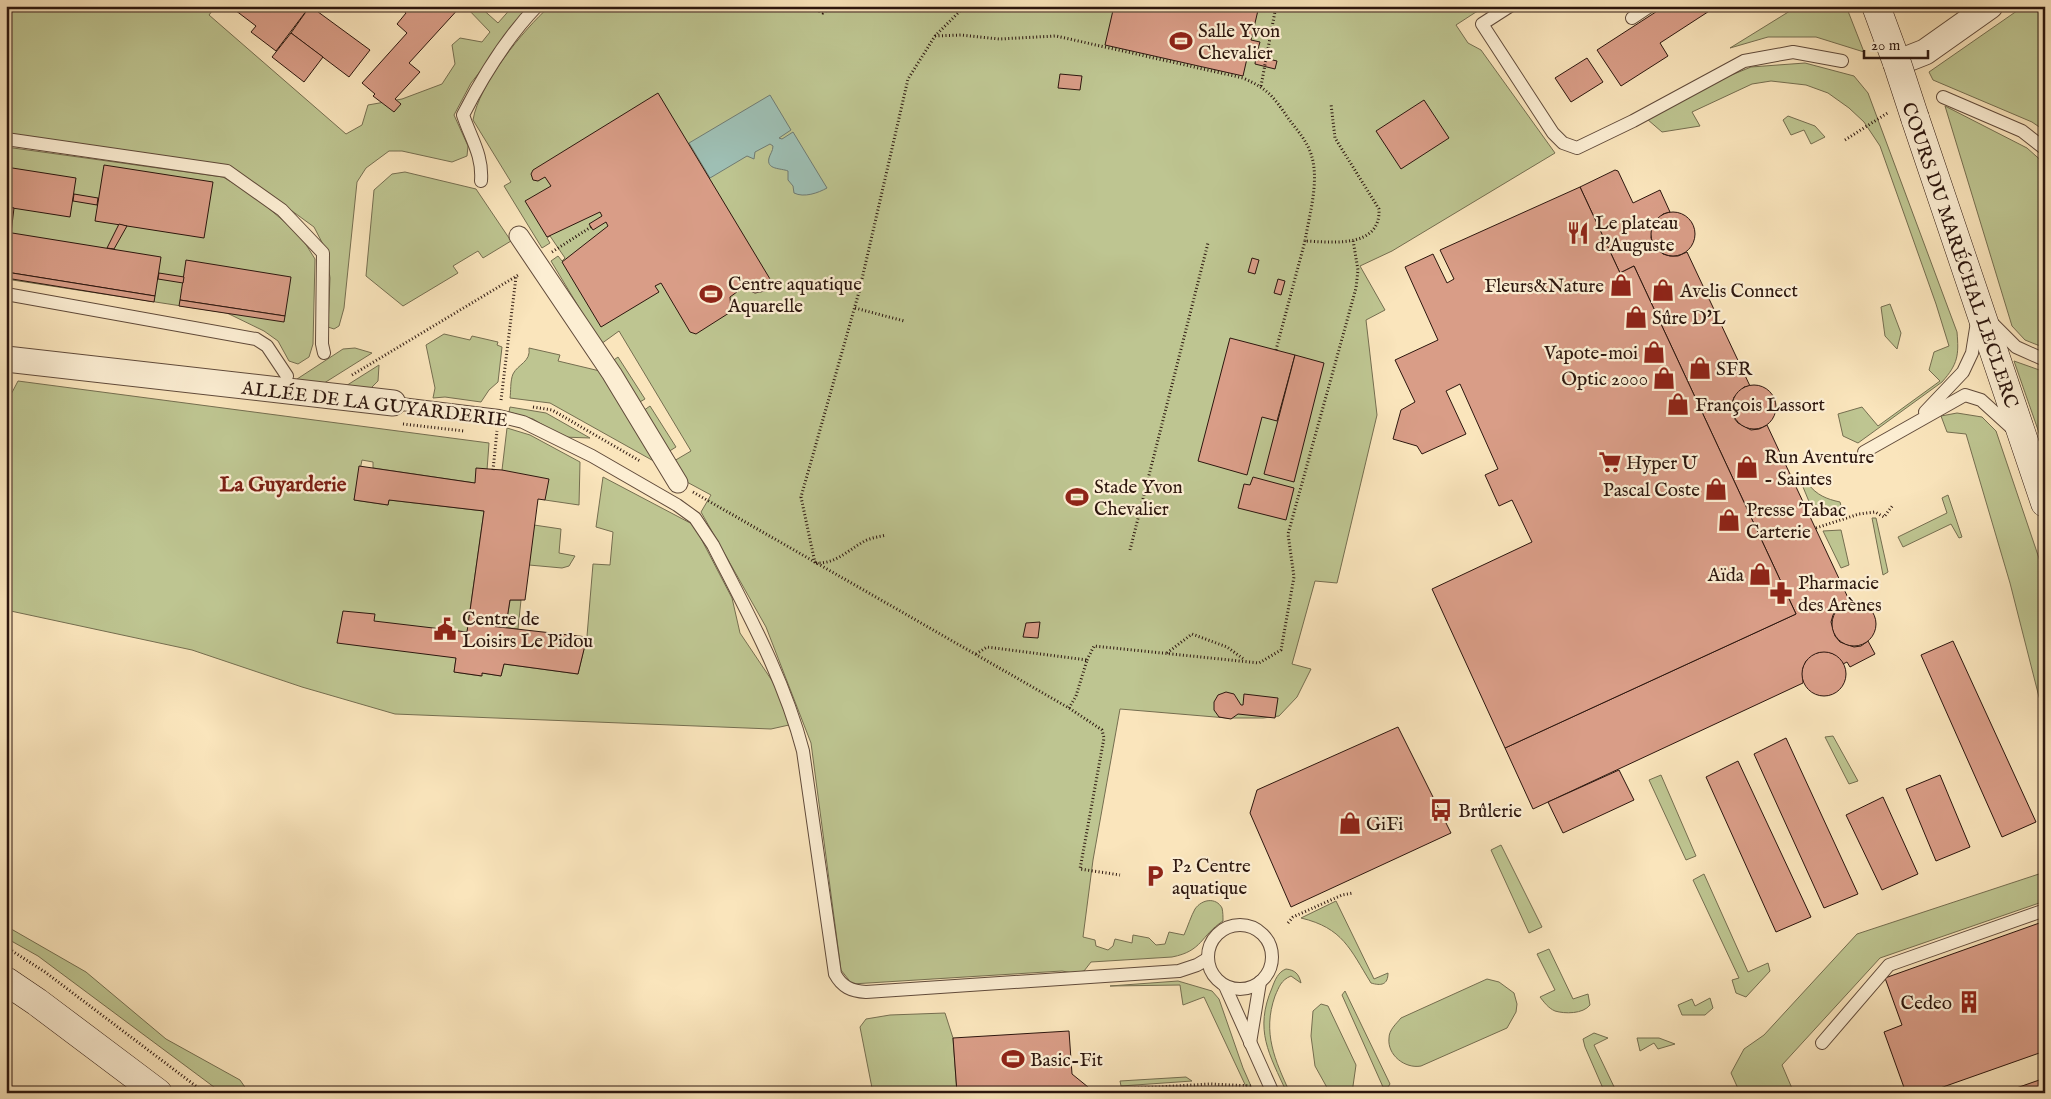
<svg xmlns="http://www.w3.org/2000/svg" width="2051" height="1099" font-family="'IM FELL English',serif">
<style>
.green{fill:#bec591;stroke:#756e50}
.water{fill:#9ebfb4;stroke:#707b72}
.building{fill:#d99d87;stroke:#2c160e}
.lines{fill:none;stroke-linecap:round;stroke-linejoin:round}
.service-casing{stroke:#604a3a;stroke-width:14}
.pedestrian-casing{stroke:#604a3a;stroke-width:21}
.minor-casing{stroke:#604a3a;stroke-width:27}
.secondary-casing{stroke:#2c160e;stroke-width:29}
.path{stroke:#2c160e;stroke-width:3;stroke-dasharray:1 2.5;stroke-linecap:butt}
.service{stroke:#fceed3;stroke-width:12}
.pedestrian{stroke:#fceed3;stroke-width:19}
.minor{stroke:#fceed3;stroke-width:25}
.secondary{stroke:#fceed3;stroke-width:28}
.secondary-bridge-casing{stroke:#2c160e;stroke-width:29;stroke-linecap:butt}
.secondary-bridge{stroke:#fceed3;stroke-width:28}
.labels{text-anchor:middle;stroke-width:4.5;stroke-linejoin:round;paint-order:stroke}
.poi-label{font-size:19px;fill:#2c160e;stroke:#fceed3;text-anchor:start}
.street-label{font-size:19px;fill:#2c160e;stroke:#fceed3}
.quarter-label{font-size:21px;font-weight:bold;fill:#7a1f14;stroke:#fceed3}
</style>
<rect width="100%" height="100%" fill="#fae5bc"/>
<filter id="stains"><feTurbulence type="fractalNoise" baseFrequency=".004" numOctaves="4"/><feColorMatrix values="0 0 0 0 .2 0 0 0 0 .09 0 0 0 0 .02 0 0 0 .5 -.17"/></filter>
<radialGradient id="worn" r=".72"><stop offset=".6" stop-color="#630" stop-opacity="0"/><stop offset="1" stop-color="#630" stop-opacity=".3"/></radialGradient>
<g class="green">
<polygon points="6,6 216,6 209,15 346,134 362,125 368,105 402,99 442,84 455,64 452,45 460,38 482,42 490,32 465,6 479,6 498,23 513,6 532,6 471,83 454,115 468,146 467,156 452,162 402,151 389,151 366,168 357,182 344,308 339,326 334,329 328,327 330,278 326,250 314,227 236,170 6,133"/>
<path d="M 550,6 L 1493,6 L 1476,12 L 1456,25 L 1468,43 L 1481,50 L 1555,153 L 1392,251 L 1360,266 L 1385,310 L 1366,320 L 1377,415 L 1337,583 L 1315,581 L 1292,664 L 1311,669 L 1297,697 L 1279,716 L 1263,718 L 1227,718 L 1120,709 L 1093,860 L 1083,937 L 1095,940 L 1096,946 L 1108,950 L 1113,946 L 1115,939 L 1132,943 L 1133,935 L 1149,938 L 1156,945 L 1165,944 L 1169,932 L 1184,935 C 1188,926 1191,916 1195,909 C 1202,899 1216,897 1222,908 C 1223,912 1223,917 1223,921 C 1200,936 1203,951 1172,957 L 1091,962 L 1084,971 L 1073,973 L 1062,971 L 852,984 L 841,970 L 811,743 L 766,627 L 701,512 L 711,495 L 685,481 L 674,461 L 691,451 L 619,331 L 601,344 L 551,261 L 558,256 L 562,261 L 565,258 L 550,236 L 547,238 L 550,243 L 542,248 L 504,186 L 511,182 L 473,120 C 479,84 523,30 550,6 Z"/>
<polygon points="1798,6 1846,6 1864,52 1816,37 1768,37 1730,48"/>
<polygon points="2024,6 2045,6 2045,131 2032,122 1933,80 1929,72"/>
<path d="M 1805,63 L 1854,76 L 1868,93 L 1957,332 C 1959,355 1958,364 1942,382 L 1858,443 L 1843,436 L 1838,414 L 1862,407 L 1878,426 L 1940,381 L 1929,370 L 1934,352 L 1949,346 L 1936,304 L 1880,146 L 1864,122 L 1849,108 L 1828,93 L 1806,85 L 1771,81 L 1752,84 L 1692,112 L 1700,126 L 1662,132 L 1647,119 L 1729,76 L 1751,67 Z"/>
<polygon points="1945,106 2027,148 2045,164 2045,348 2025,340 2012,326"/>
<polygon points="1788,116 1815,126 1825,137 1811,144 1804,130 1791,135 1783,120"/>
<polygon points="6,147 223,177 253,195 300,235 315,259 313,344 309,357 298,364 289,361 278,341 264,331 227,313 6,279"/>
<polygon points="405,172 476,189 511,241 483,258 478,251 453,266 458,273 403,306 366,276 374,190 392,174"/>
<polygon points="1890,304 1901,333 1897,349 1885,336 1881,307"/>
<polygon points="444,334 470,340 472,336 498,342 497,345 502,347 498,382 489,390 481,402 445,397 433,398 435,388 426,345"/>
<polygon points="355,348 372,353 321,385 294,381 343,349"/>
<path d="M 529,348 L 560,355 L 558,361 L 604,372 L 659,464 L 550,403 L 510,398 C 511,392 510,381 513,374 C 518,364 531,362 529,348 Z"/>
<polygon points="618,357 645,399 638,403 611,362"/>
<polygon points="2014,361 2045,372 2045,450"/>
<polygon points="379,365 378,381 369,390 341,389"/>
<polygon points="18,381 489,443 487,470 475,483 373,468 373,462 362,460 354,500 388,505 389,500 484,511 467,632 456,658 454,672 481,676 482,673 501,676 504,664 578,674 587,636 593,564 610,565 613,532 596,527 603,477 694,525 732,598 740,633 777,688 789,725 771,729 395,714 302,687 192,650 6,610 6,404"/>
<polygon points="650,406 676,447 668,452 643,411"/>
<polygon points="510,407 546,413 590,438 563,437 533,419 509,412"/>
<polygon points="1957,413 1982,417 1996,431 2045,576 2045,712 2039,697 2010,583 1966,434 1947,432 1941,416"/>
<polygon points="507,428 530,435 580,462 579,505 545,500 502,470"/>
<path d="M 1808,484 C 1817,495 1826,499 1840,502 L 1843,513 L 1815,516 L 1803,487 Z"/>
<polygon points="1948,495 1962,537 1959,538 1951,524 1903,547 1898,537 1947,513 1942,498"/>
<polygon points="1872,518 1876,518 1888,572 1883,575"/>
<polygon points="534,525 561,529 559,553 575,556 569,566 562,568 529,565"/>
<polygon points="1841,530 1849,565 1841,568 1823,531"/>
<polygon points="510,600 521,600 518,629 490,626 490,618 507,619"/>
<polygon points="1833,736 1858,781 1849,784 1825,737"/>
<polygon points="1661,775 1696,856 1686,860 1649,780"/>
<polygon points="1501,845 1542,927 1529,933 1491,850"/>
<polygon points="2045,872 2045,901 1880,958 1782,1065 1794,1093 1740,1093 1731,1073 1744,1049 1764,1035 1857,934"/>
<polygon points="1704,874 1748,972 1768,963 1770,971 1746,997 1736,993 1732,980 1739,978 1693,880"/>
<path d="M 1336,901 L 1374,979 L 1388,973 C 1388,985 1381,986 1371,983 C 1350,949 1343,928 1301,918 Z"/>
<polygon points="6,926 86,972 166,1039 240,1080 249,1093 222,1093 38,956 6,938"/>
<path d="M 1549,949 L 1573,999 L 1588,994 L 1590,1005 C 1583,1014 1565,1014 1555,1011 C 1548,1008 1544,1002 1540,997 L 1555,990 L 1537,954 Z"/>
<path d="M 1286,969 C 1295,970 1299,974 1301,983 L 1291,976 C 1281,980 1279,987 1275,996 C 1262,1033 1275,1060 1290,1093 L 1287,1093 C 1269,1054 1254,1030 1272,988 C 1275,980 1278,972 1286,969 Z"/>
<path d="M 1487,979 L 1499,982 L 1514,993 L 1517,1004 L 1516,1012 L 1507,1028 L 1421,1066 C 1405,1069 1387,1055 1389,1038 C 1389,1030 1396,1024 1401,1018 Z"/>
<polygon points="1178,981 1212,991 1219,999 1243,1068 1254,1093 1249,1093 1204,997 1183,1005 1180,985 1110,986"/>
<polygon points="1345,991 1390,1084 1388,1087 1383,1087 1342,995"/>
<polygon points="1710,998 1713,1008 1705,1015 1682,1015 1678,1005 1692,999 1695,1006"/>
<polygon points="1321,1004 1328,1006 1356,1065 1352,1093 1330,1093 1315,1066 1311,1036 1313,1011"/>
<polygon points="945,1013 953,1038 957,1093 873,1093 860,1027 866,1019 890,1015"/>
<polygon points="1594,1033 1608,1038 1594,1045 1617,1093 1605,1093 1585,1047 1583,1039"/>
<polygon points="1637,1038 1659,1038 1675,1044 1658,1049 1654,1043 1640,1051"/>
<polygon points="1186,1077 1192,1081 1121,1086 1120,1081"/>
</g>
<path class="water" d="M 770,95 L 791,130 L 779,138 L 782,139 L 793,132 L 827,188 C 818,193 804,198 794,193 L 793,186 L 788,180 L 788,171 C 781,168 766,170 769,158 C 770,154 773,151 773,146 L 770,144 L 755,152 L 754,159 L 747,156 L 710,178 L 689,143 Z"/>
<g class="building">
<polygon points="310,6 370,50 349,77 291,33"/>
<polygon points="310,6 276,51 251,32 256,26 231,7"/>
<polygon points="402,6 461,6 409,63 420,72 395,99 401,104 394,112 373,96 375,94 362,83 407,33 397,24 406,13 400,8"/>
<polygon points="1114,6 1259,6 1251,40 1260,42 1256,56 1248,54 1243,76 1105,45"/>
<polygon points="1665,6 1717,6 1660,43 1668,56 1621,86 1597,50"/>
<polygon points="291,33 323,57 304,82 272,57"/>
<polygon points="1256,56 1277,61 1275,69 1255,64"/>
<polygon points="1587,58 1603,82 1571,102 1555,78"/>
<polygon points="1060,74 1082,76 1080,90 1058,88"/>
<polygon points="658,93 770,279 768,288 765,291 755,293 750,291 745,286 730,297 731,311 729,313 696,334 690,332 661,283 655,286 659,292 601,327 562,262 608,226 606,222 593,230 589,224 602,216 600,212 547,237 525,201 551,186 545,177 538,181 533,180 531,174 533,170"/>
<polygon points="1424,100 1449,138 1401,169 1376,131"/>
<polygon points="104,165 213,182 204,238 95,221"/>
<polygon points="6,167 76,178 70,217 6,207"/>
<polygon points="1615,170 1618,171 1633,203 1660,190 1670,212 1663,214 1653,224 1651,238 1654,244 1663,254 1670,256 1678,256 1687,252 1750,386 1744,387 1734,397 1732,404 1734,418 1738,423 1751,430 1759,429 1767,425 1850,602 1837,609 1833,615 1831,622 1835,636 1840,642 1854,647 1861,646 1868,641 1875,654 1850,667 1847,662 1843,664 1833,654 1818,653 1806,661 1803,668 1803,683 1533,809 1505,748 1796,614 1634,266 1620,273 1580,187"/>
<polygon points="1580,187 1620,273 1634,266 1796,614 1505,748 1432,589 1532,542 1512,500 1499,506 1485,475 1498,469 1460,384 1446,391 1466,434 1422,454 1417,446 1393,439 1401,410 1415,402 1395,360 1438,340 1405,267 1433,254 1447,283 1454,279 1440,250"/>
<polygon points="74,194 98,198 97,205 73,201"/>
<polygon points="8,207 14,208 11,233 6,232"/>
<circle cx="1673" cy="234" r="22"/>
<polygon points="119,224 127,226 114,249 107,248"/>
<polygon points="6,232 161,257 155,296 6,272"/>
<polygon points="1252,258 1259,260 1255,274 1248,272"/>
<polygon points="186,260 291,277 285,316 180,300"/>
<polygon points="6,272 155,296 154,302 6,278"/>
<polygon points="159,273 184,277 183,283 158,279"/>
<polygon points="1278,279 1285,281 1281,295 1274,293"/>
<polygon points="180,300 285,316 284,322 179,306"/>
<polygon points="1230,338 1295,355 1277,421 1262,417 1247,475 1198,461"/>
<polygon points="1295,355 1324,363 1294,482 1264,474"/>
<circle cx="1754" cy="407" r="22"/>
<polygon points="359,466 475,483 476,468 502,470 549,479 545,500 538,499 525,600 510,600 507,619 490,618 490,626 587,637 578,674 504,664 501,676 482,673 482,676 454,672 456,658 337,643 343,611 375,614 374,621 467,632 484,511 389,500 388,505 354,500"/>
<polygon points="1253,477 1294,488 1286,520 1238,508 1244,484 1250,485"/>
<circle cx="1854" cy="624" r="22"/>
<polygon points="1040,622 1038,638 1023,637 1026,623"/>
<polygon points="1953,641 2036,822 2002,837 1921,655"/>
<circle cx="1824" cy="674" r="22"/>
<polygon points="1226,692 1234,694 1241,705 1243,705 1244,694 1278,698 1275,718 1238,714 1231,719 1219,717 1214,710 1214,702 1218,695"/>
<polygon points="1398,727 1451,833 1291,907 1250,813 1257,790"/>
<polygon points="1786,738 1858,894 1824,908 1754,754"/>
<polygon points="1738,761 1811,917 1776,932 1706,777"/>
<polygon points="1619,770 1634,800 1563,833 1548,802"/>
<polygon points="1940,775 1970,847 1936,861 1906,789"/>
<polygon points="1883,797 1918,874 1882,890 1846,815"/>
<polygon points="2045,921 2045,1051 1926,1093 1906,1093 1884,1032 1902,1025 1885,978"/>
<polygon points="1069,1031 1072,1074 1088,1087 1089,1093 957,1093 953,1038"/>
<polygon points="2045,1078 2045,1093 2002,1093"/>
</g>
<g class="lines">
<defs>
<g id="service">
<polyline points="1510,6 1482,24 1553,133 1563,143 1577,148 1633,121 1744,61 1793,52 1842,61"/>
<polyline points="1632,18 1650,6"/>
<polyline points="1943,97 2022,131 2045,149"/>
<polyline points="6,139 227,171 282,210 323,253 322,344 324,353"/>
<path d="M 481,181 C 483,155 471,139 463,115 C 483,76 506,38 537,6"/>
<polyline points="6,294 256,339 267,346 287,376"/>
<polyline points="1991,322 2016,347 2045,360"/>
<path d="M 393,403 L 499,416 L 523,422 L 592,456 L 677,505 L 695,518 L 713,545 C 747,612 784,678 803,751 L 835,974 C 842,987 851,991 866,992 L 1179,971 L 1197,965 L 1207,959"/>
<polyline points="1925,412 1963,372 1972,353 1977,322"/>
<polyline points="1864,452 1965,395 1981,400 2014,430"/>
<circle cx="1240" cy="957" r="32"/>
<polyline points="1225,986 1273,1093"/>
<polyline points="1250,1043 1260,982"/>
<polyline points="1822,1043 1889,965 2045,910"/>
</g>
<polyline id="pedestrian" points="519,236 612,374 678,483"/>
<g id="minor">
<polyline points="1897,63 1925,52 1990,6"/>
<polyline points="6,359 393,403"/>
</g>
<g id="secondary">
<polyline points="1876,6 1897,63"/>
<polyline points="1915,118 2045,503"/>
<polyline points="6,981 37,1002 158,1093"/>
</g>
</defs>
<use href="#service" class="service-casing"/>
<use href="#pedestrian" class="pedestrian-casing"/>
<use href="#minor" class="minor-casing"/>
<use href="#secondary" class="secondary-casing"/>
<g class="path">
<polyline points="806,6 823,13 832,6"/>
<path d="M 935,36 L 961,35 L 999,39 L 1056,36 L 1243,78 C 1268,89 1273,96 1288,118 C 1294,126 1301,134 1306,143 C 1323,171 1310,210 1305,241 C 1331,242 1381,249 1379,209 L 1335,138 L 1331,104"/>
<polyline points="1261,86 1276,6"/>
<polyline points="1845,140 1889,112"/>
<polyline points="552,252 591,227"/>
<polyline points="855,308 904,321"/>
<polyline points="1276,350 1305,241"/>
<polyline points="352,375 520,274"/>
<polyline points="6,390 10,382"/>
<polyline points="501,400 516,277"/>
<polyline points="533,407 552,410 640,461"/>
<polyline points="403,424 464,431"/>
<polyline points="493,470 497,431"/>
<polyline points="693,492 1069,708 1102,730 1104,738 1080,869 1120,875"/>
<polyline points="1816,528 1859,514 1875,512 1884,517 1893,505"/>
<polyline points="1130,550 1208,243"/>
<polyline points="815,563 801,497 859,292 908,79 935,36 965,6"/>
<path d="M 816,563 C 835,564 847,551 863,542 C 869,538 878,537 886,535"/>
<polyline points="1167,653 1192,634 1227,647 1245,660"/>
<polyline points="976,654 987,647 1087,660 1076,696 1069,708"/>
<polyline points="1087,660 1094,646 1259,663 1281,650 1294,577 1288,534 1356,288 1358,270 1353,240"/>
<polyline points="1288,923 1293,917 1342,895 1353,893"/>
<polyline points="6,947 45,972 205,1093"/>
<polyline points="1089,1091 1210,1084 1252,1086"/>
</g>
<use href="#service" class="service"/>
<use href="#pedestrian" class="pedestrian"/>
<use href="#minor" class="minor"/>
<use href="#secondary" class="secondary"/>
<defs>
<polyline id="secondary-bridge" points="1897,63 1915,118"/>
</defs>
<use href="#secondary-bridge" class="secondary-bridge-casing"/>
<use href="#secondary-bridge" class="secondary-bridge"/>
</g>
<defs>
<symbol id="stadium-bare" viewBox="-9 -9 18 18"><path d="M0-5a6.5 5 0 1 0 0 10a6.5 5 0 1 0 0-10ZM-3.5-1.8h7v3.6h-7Z" fill="#8f2418" stroke="#fceed3" stroke-width="2.5" paint-order="stroke"/></symbol>
<symbol id="restaurant-bare" viewBox="-9 -9 18 18"><path d="M-5-6h1v4h1v-4h1v4h1v-4h1v5L-1.5 .5V6h-2V.5L-5-1ZM5-6V6H3V1.5H1.5Q1.5-4 5-6Z" fill="#8f2418" stroke="#fceed3" stroke-width="2.5" paint-order="stroke"/></symbol>
<symbol id="shop-bare" viewBox="-9 -9 18 18"><path d="M-5-2.5h2.3a2.7 3.5 0 0 1 5.4 0H5L5.5 6h-11ZM-1.5-2.5h3a1.5 2.3 0 0 0-3 0Z" fill="#8f2418" stroke="#fceed3" stroke-width="2.5" paint-order="stroke"/></symbol>
<symbol id="supermarket-bare" viewBox="-9 -9 18 18"><path d="M-6-5.5h2.5l.6 2H6L4.5 2H-2.5L-4.4-4H-6ZM-1.5 3.2a1.3 1.3 0 1 0 .1 0ZM3 3.2a1.3 1.3 0 1 0 .1 0Z" fill="#8f2418" stroke="#fceed3" stroke-width="2.5" paint-order="stroke"/></symbol>
<symbol id="pharmacy-bare" viewBox="-9 -9 18 18"><path d="M-2-6h4v4h4v4h-4v4h-4v-4h-4v-4h4Z" fill="#8f2418" stroke="#fceed3" stroke-width="2.5" paint-order="stroke"/></symbol>
<symbol id="civic-bare" viewBox="-9 -9 18 18"><path d="M-.6-6.5H3V-4.5H.6V-3L4-1V1h2V6H-6V1h2V-1L-.6-3ZM-1.2 2.5V6h2.4V2.5Z" fill="#8f2418" stroke="#fceed3" stroke-width="2.5" paint-order="stroke"/></symbol>
<symbol id="bus-bare" viewBox="-9 -9 18 18"><path d="M-5-6H5V4H4V6H2V4H-2V6H-4V4H-5ZM-3.5-4V0h7V-4ZM-3.5 1.2v1.5H-2V1.2ZM2 1.2v1.5H3.5V1.2Z" fill="#8f2418" stroke="#fceed3" stroke-width="2.5" paint-order="stroke"/></symbol>
<symbol id="parking-bare" viewBox="-9 -9 18 18"><path d="M-3.5-5.5H1a3.5 3.5 0 0 1 0 7H-1V5.5H-3.5ZM-1-3.4V-.6H.8a1.4 1.4 0 0 0 0-2.8Z" fill="#8f2418" stroke="#fceed3" stroke-width="2.5" paint-order="stroke"/></symbol>
<symbol id="building-bare" viewBox="-9 -9 18 18"><path d="M-4-6H4V6H1V3H-1V6H-4ZM-2.5-4.3h1.7v1.8h-1.7ZM.8-4.3h1.7v1.8H.8ZM-2.5-1h1.7V.8h-1.7ZM.8-1h1.7V.8H.8Z" fill="#8f2418" stroke="#fceed3" stroke-width="2.5" paint-order="stroke"/></symbol>
</defs>
<g fill-rule="evenodd">
<use href="#stadium-bare" x="1165" y="25" width="32" height="32"/>
<use href="#restaurant-bare" x="1562" y="217" width="32" height="32"/>
<use href="#shop-bare" x="1605" y="269" width="32" height="32"/>
<use href="#shop-bare" x="1647" y="274" width="32" height="32"/>
<use href="#stadium-bare" x="695" y="278" width="32" height="32"/>
<use href="#shop-bare" x="1620" y="301" width="32" height="32"/>
<use href="#shop-bare" x="1638" y="336" width="32" height="32"/>
<use href="#shop-bare" x="1684" y="352" width="32" height="32"/>
<use href="#shop-bare" x="1648" y="362" width="32" height="32"/>
<use href="#shop-bare" x="1662" y="388" width="32" height="32"/>
<use href="#supermarket-bare" x="1594" y="446" width="32" height="32"/>
<use href="#shop-bare" x="1731" y="451" width="32" height="32"/>
<use href="#shop-bare" x="1700" y="473" width="32" height="32"/>
<use href="#stadium-bare" x="1061" y="481" width="32" height="32"/>
<use href="#shop-bare" x="1713" y="504" width="32" height="32"/>
<use href="#shop-bare" x="1744" y="558" width="32" height="32"/>
<use href="#pharmacy-bare" x="1765" y="577" width="32" height="32"/>
<use href="#civic-bare" x="429" y="613" width="32" height="32"/>
<use href="#bus-bare" x="1425" y="794" width="32" height="32"/>
<use href="#shop-bare" x="1334" y="807" width="32" height="32"/>
<use href="#parking-bare" x="1139" y="860" width="32" height="32"/>
<use href="#building-bare" x="1953" y="986" width="32" height="32"/>
<use href="#stadium-bare" x="997" y="1043" width="32" height="32"/>
</g>
<g class="labels">
<g class="poi-label">
<text x="1198" y="37">Salle Yvon<tspan x="1198" dy="22">Chevalier</tspan></text>
<text x="1595" y="229">Le plateau<tspan x="1595" dy="22">d'Auguste</tspan></text>
<text x="728" y="290">Centre aquatique<tspan x="728" dy="22">Aquarelle</tspan></text>
<text x="1604" y="292" text-anchor="end">Fleurs&amp;Nature</text>
<text x="1680" y="297">Avelis Connect</text>
<text x="1652" y="324">Sûre D'L</text>
<text x="1638" y="359" text-anchor="end">Vapote-moi</text>
<text x="1716" y="375">SFR</text>
<text x="1648" y="385" text-anchor="end">Optic 2000</text>
<text x="1695" y="411">François Lassort</text>
<text x="1764" y="463">Run Aventure<tspan x="1764" dy="22">- Saintes</tspan></text>
<text x="1626" y="469">Hyper U</text>
<text x="1094" y="493">Stade Yvon<tspan x="1094" dy="22">Chevalier</tspan></text>
<text x="1700" y="496" text-anchor="end">Pascal Coste</text>
<text x="1746" y="516">Presse Tabac<tspan x="1746" dy="22">Carterie</tspan></text>
<text x="1744" y="581" text-anchor="end">Aïda</text>
<text x="1798" y="589">Pharmacie<tspan x="1798" dy="22">des Arènes</tspan></text>
<text x="462" y="625">Centre de<tspan x="462" dy="22">Loisirs Le Pidou</tspan></text>
<text x="1458" y="817">Brûlerie</text>
<text x="1366" y="830">GiFi</text>
<text x="1172" y="872">P2 Centre<tspan x="1172" dy="22">aquatique</tspan></text>
<text x="1952" y="1009" text-anchor="end">Cedeo</text>
<text x="1030" y="1066">Basic-Fit</text>
</g>
<g class="street-label">
<text transform="translate(1961 255) rotate(71)" y="7">COURS DU MARÉCHAL LECLERC</text>
<text transform="translate(375 403) rotate(7)" y="7">ALLÉE DE LA GUYARDERIE</text>
</g>
<g class="quarter-label">
<text x="283" y="491">La Guyarderie</text>
</g>
</g>
<rect width="2051" height="1099" fill="none" stroke="#fae5bc" stroke-width="25"/>
<rect x="8" y="8" width="2036" height="1084" fill="none" stroke="#2c160e" stroke-width="2.5"/>
<rect x="12" y="12" width="2026" height="1074" fill="none" stroke="#2c160e"/>
<path d="M1864 50v8h64v-8" fill="none" stroke="#2c160e" stroke-width="2.5"/>
<text x="1871" y="50" font-size="15" fill="#2c160e" stroke="#fceed3" stroke-width="4" paint-order="stroke">20 m</text>
<rect width="100%" height="100%" filter="url(#stains)"/>
<rect width="100%" height="100%" fill="url(#worn)"/>
</svg>
